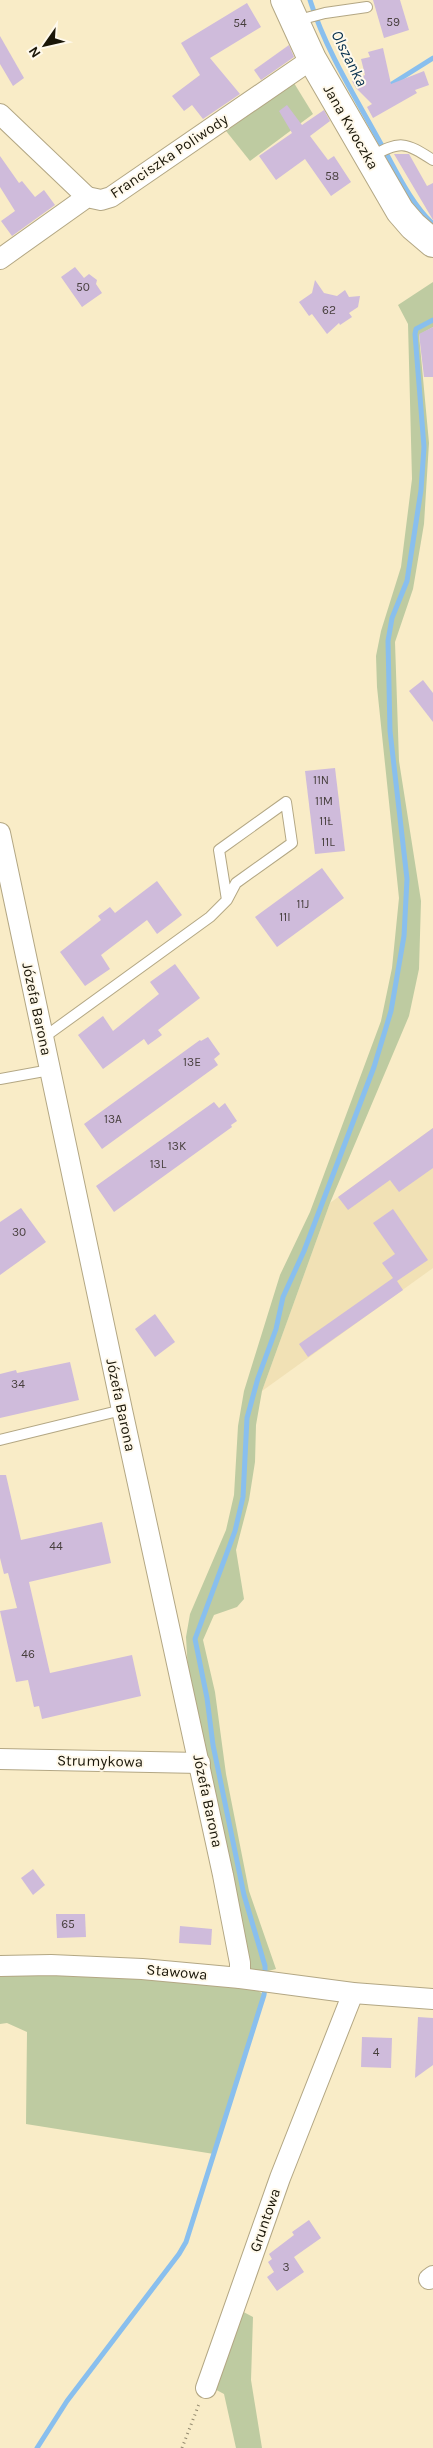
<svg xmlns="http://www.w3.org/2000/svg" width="433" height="2448" font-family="Karla,sans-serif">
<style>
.built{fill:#f1e1b5}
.green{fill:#becba1}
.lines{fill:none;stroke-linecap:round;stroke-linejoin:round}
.stream{stroke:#89bfee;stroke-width:5}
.building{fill:#cfbbdb}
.lane-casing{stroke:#b3a784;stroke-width:12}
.street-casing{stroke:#b3a784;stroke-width:22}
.secondary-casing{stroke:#b3a784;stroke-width:30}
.path{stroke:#938a6f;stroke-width:3;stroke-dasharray:1 4;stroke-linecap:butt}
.lane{stroke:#fff;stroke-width:10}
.street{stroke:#fff;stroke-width:20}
.secondary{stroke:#fff;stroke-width:28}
.labels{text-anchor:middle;stroke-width:4;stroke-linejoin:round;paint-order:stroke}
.number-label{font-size:12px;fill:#473f3d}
.street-label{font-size:15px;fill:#1a1608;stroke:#fff9eb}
.water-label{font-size:16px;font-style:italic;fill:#052f4d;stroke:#fff9eb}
</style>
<rect width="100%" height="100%" fill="#f9ecc7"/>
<polygon class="built" points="433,1128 433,1268 262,1391 330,1203"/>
<g class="green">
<polygon points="294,83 313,114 250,161 226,131"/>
<polygon points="433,282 433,327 419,335 429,443 424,524 413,589 395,642 399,761 421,901 419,969 409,1016 330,1203 262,1391 256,1425 255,1462 249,1500 236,1550 244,1599 237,1607 214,1615 203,1640 215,1692 226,1774 249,1891 276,1969 241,1978 264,1995 214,2154 26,2124 27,2032 7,2023 0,2024 0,1966 240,1978 188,1672 186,1637 190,1614 226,1530 234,1495 238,1426 244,1391 280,1275 310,1212 381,1021 392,968 399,898 377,687 376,656 381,631 401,567 412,479 408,324 398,305"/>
<polygon points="234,2307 253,2317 251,2380 262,2448 236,2448 224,2394 207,2385"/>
</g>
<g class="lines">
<g class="stream">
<path d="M 310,0 C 326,51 356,98 381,144 C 397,172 410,202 433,224"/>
<polyline points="387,87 433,58"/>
<polyline points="265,1978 265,1966 244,1895 213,1745 207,1698 195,1639 235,1531 243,1497 247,1418 258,1378 276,1329 283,1297 304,1251 374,1067 391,1011 404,936 407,879 390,731 388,641 392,618 407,581 421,490 424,447 415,334 416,329 433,320"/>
<polyline points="37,2448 67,2401 179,2254 186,2242 264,1995 265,1987"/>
</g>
</g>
<g class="building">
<polygon points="373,0 400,0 409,30 384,38"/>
<polygon points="247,3 261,27 210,58 240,94 203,119 192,105 184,111 172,96 200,75 181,43"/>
<polygon points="0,36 24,78 13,86 0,64"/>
<polygon points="289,45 294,57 261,80 254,70"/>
<polygon points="383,48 391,84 424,71 429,85 415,90 417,93 373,118 367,107 372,104 356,88 352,81 365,75 361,59 370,57 368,52"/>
<polygon points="287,105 302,125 324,110 330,121 310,136 328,160 334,156 351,182 331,196 305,159 276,180 259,156 292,133 279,111"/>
<polygon points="394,154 409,154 427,186 433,183 433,220"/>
<polygon points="0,156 19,183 22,181 35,197 44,190 55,205 12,236 1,221 15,211 0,187"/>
<polygon points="75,267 84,278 89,274 97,280 96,284 102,293 82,307 61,277"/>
<polygon points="315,280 324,293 337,296 345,290 349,297 360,296 358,307 349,313 352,317 340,325 339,323 327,334 312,314 309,316 299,302 312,293"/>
<polygon points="433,327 433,377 424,377 419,334"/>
<polygon points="423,680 433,693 433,722 409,691"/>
<polygon points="335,768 345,851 315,854 305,771"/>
<polygon points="322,868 344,898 277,947 255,917"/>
<polygon points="157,881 182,915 157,934 147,920 101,955 110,969 85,986 60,952 101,920 98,916 110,907 115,913"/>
<polygon points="175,964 200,998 158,1030 162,1035 148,1045 144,1039 103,1069 78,1035 103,1016 113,1031 159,994 150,982"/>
<polygon points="208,1037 220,1054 214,1059 218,1065 102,1149 84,1124 200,1040 201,1041"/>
<polygon points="214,1102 219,1108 225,1103 237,1121 231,1125 232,1127 114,1212 96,1186"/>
<polygon points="433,1128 433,1168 399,1192 390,1180 348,1210 338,1197"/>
<polygon points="21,1208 46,1242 0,1275 0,1222"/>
<polygon points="393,1209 428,1260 397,1281 403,1290 308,1357 299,1344 393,1278 382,1263 395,1254 373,1223"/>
<polygon points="155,1314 175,1342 155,1357 135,1329"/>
<polygon points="70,1362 79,1400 0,1418 0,1374 16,1370 17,1373"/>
<polygon points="0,1475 6,1475 21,1540 102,1522 111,1563 29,1582 50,1673 132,1655 141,1696 42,1719 39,1706 34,1707 28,1680 16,1682 0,1611 17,1608 8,1573 4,1574 0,1558"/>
<polygon points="33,1869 45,1885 33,1895 21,1878"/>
<polygon points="56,1914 85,1914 86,1937 57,1938"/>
<polygon points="180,1926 212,1929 211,1945 179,1943"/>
<polygon points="418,2017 433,2018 433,2065 415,2078"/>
<polygon points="362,2037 392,2038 391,2068 361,2067"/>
<polygon points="309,2220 321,2238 294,2257 304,2272 277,2291 267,2277 274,2272 268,2262 272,2259 269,2254 294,2235 292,2232"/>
</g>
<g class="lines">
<defs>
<g id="lane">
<polyline points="295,21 325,13 367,7"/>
<path d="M 371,157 C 400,140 405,142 433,160"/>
<polyline points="43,1038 210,917 227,900 236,883 292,843 286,802 219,850 227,900"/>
<polyline points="0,1079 50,1070"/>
<polyline points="0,1440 122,1410"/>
</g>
<g id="street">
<polyline points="0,114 87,197"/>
<polyline points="0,259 87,197 101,200 111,197 312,59"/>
<polyline points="0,833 122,1410 223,1875 240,1963 240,1978"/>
<polyline points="0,1759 200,1763"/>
<polyline points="0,1966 51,1965 142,1969 240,1978 353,1993 433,1999"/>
<polyline points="429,2279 433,2276"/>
<polyline points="206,2388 280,2178 353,1993"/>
</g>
<polyline id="secondary" points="285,0 312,59 400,211 413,226 433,243"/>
</defs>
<use href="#lane" class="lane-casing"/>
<use href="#street" class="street-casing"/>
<use href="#secondary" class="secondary-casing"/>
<polyline class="path" points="182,2448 199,2404"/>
<use href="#lane" class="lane"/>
<use href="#street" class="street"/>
<use href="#secondary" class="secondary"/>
</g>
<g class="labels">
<g class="number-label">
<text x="393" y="26">59</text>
<text x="240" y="27">54</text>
<text x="332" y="180">58</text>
<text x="83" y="291">50</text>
<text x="329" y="314">62</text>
<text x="321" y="784">11N</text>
<text x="324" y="805">11M</text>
<text x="326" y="825">11Ł</text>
<text x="328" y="846">11L</text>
<text x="303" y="908">11J</text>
<text x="285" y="921">11I</text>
<text x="192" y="1066">13E</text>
<text x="113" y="1123">13A</text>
<text x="177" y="1150">13K</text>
<text x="158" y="1168">13L</text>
<text x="19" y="1236">30</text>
<text x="18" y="1388">34</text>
<text x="56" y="1550">44</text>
<text x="28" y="1658">46</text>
<text x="68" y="1928">65</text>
<text x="376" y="2056">4</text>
<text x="286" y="2271">3</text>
</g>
<g class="street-label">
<text transform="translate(351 127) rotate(60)" y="5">Jana Kwoczka</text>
<text transform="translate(169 156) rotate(-34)" y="5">Franciszka Poliwody</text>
<text transform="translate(37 1009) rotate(78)" y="5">Józefa Barona</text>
<text transform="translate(121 1405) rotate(78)" y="5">Józefa Barona</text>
<text transform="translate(100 1761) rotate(1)" y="5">Strumykowa</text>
<text transform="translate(208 1801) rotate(78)" y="5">Józefa Barona</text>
<text transform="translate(177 1972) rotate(5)" y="5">Stawowa</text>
<text transform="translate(265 2220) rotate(-71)" y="5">Gruntowa</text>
</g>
<g class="water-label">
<text transform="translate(350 58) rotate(63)" y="6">Olszanka</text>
</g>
</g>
<g transform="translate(45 45) rotate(236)" stroke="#fff9eb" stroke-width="4" paint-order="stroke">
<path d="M0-4L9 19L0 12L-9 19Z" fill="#1a1608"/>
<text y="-8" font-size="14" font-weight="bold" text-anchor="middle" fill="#1a1608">N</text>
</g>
</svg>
